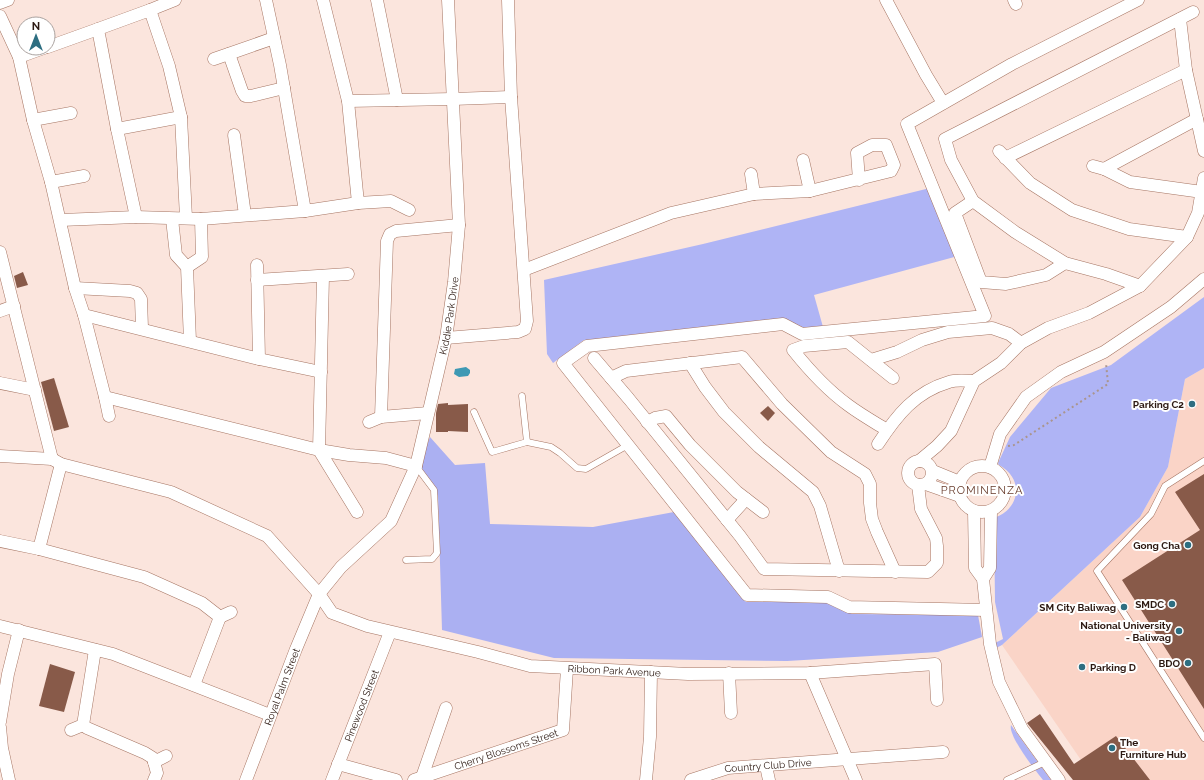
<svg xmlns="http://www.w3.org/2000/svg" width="1204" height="780" font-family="Raleway,sans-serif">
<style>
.built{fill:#fad4c7}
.green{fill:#afb4f5}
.forest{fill:#abb0f2}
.water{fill:#3e99b4}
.building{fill:#885a49}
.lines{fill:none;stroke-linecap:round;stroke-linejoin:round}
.lane-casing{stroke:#a67563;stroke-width:7}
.street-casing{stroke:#a67563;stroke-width:13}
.path{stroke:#aa958e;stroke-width:2;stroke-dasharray:2 3;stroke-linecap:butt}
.lane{stroke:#fff;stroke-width:6}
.street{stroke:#fff;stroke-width:12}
.poi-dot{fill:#2d6e81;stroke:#fff;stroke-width:1.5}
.labels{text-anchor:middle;stroke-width:4;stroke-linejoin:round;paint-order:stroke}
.street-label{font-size:10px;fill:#2c1912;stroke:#fff}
.poi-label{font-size:10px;font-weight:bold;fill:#2c1912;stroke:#fff;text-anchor:end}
.neighbourhood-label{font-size:11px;letter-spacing:1px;fill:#673b2b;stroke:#fff}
</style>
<rect width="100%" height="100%" fill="#fbe5dd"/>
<polygon class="built" points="1204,368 1204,780 1097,780 1081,760 1002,645 1140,517 1168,467 1185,379"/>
<g class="green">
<polygon points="930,188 958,256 814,295 823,327 805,329 783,319 617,339 584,340 553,363 547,354 544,280 703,244"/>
<path d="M 1204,297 L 1204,368 L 1185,379 L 1168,467 L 1140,517 L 1002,645 L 996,648 L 995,643 L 1003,639 L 995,602 L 994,518 C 1021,509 1024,478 999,465 L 998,463 L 1010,437 L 1051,388 L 1111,365 Z"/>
<path d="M 1011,725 L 1051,780 L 1043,780 C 1035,770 1008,736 1011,725 Z"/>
</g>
<polygon class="forest" points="430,437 455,465 485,463 490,524 593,527 674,512 746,602 827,601 852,614 978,615 982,637 938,652 787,661 554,658 442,630 438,496 423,473 420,462"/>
<polygon class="water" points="466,367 470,370 470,373 468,376 459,377 454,374 455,369"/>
<g class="building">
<polygon points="23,272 28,285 17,288 14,276"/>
<polygon points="54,378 69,427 54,431 41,382"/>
<polygon points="448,403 448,405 468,404 468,432 448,431 448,432 436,432 436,413 438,404"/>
<polygon points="768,406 775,413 768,421 760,413"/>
<polygon points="1204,474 1204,709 1122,580 1200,530 1175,492"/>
<polygon points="50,664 75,672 64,712 39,706"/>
<polygon points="1040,714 1074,764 1116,736 1150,780 1073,780 1027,723"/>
</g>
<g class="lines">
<defs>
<g id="lane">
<polyline points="522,396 527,442"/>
<polyline points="474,412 492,452 527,442 551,447 560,453 577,468 586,469 628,445"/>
<polyline points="1204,461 1165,486 1151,514 1097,571 1204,738"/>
<polyline points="406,560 432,559 437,553 434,490 416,466"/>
<polyline points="1007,780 1045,762"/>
</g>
<g id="street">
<polyline points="266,0 280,65 305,211"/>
<polyline points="323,0 348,101 358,203"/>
<polyline points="377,0 397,100"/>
<polyline points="886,0 926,75 943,103"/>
<polyline points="1014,0 1016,4"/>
<polyline points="0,3 8,0"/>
<polyline points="150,10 175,0"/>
<polyline points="0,16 19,57 33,120 51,182 75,288 84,315 105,397 109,416"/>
<polyline points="1180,19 1186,70 1204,151"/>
<polyline points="48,47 98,29"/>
<polyline points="229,54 242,91 245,96 251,96 284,88"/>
<polyline points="19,57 44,48"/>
<polyline points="214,59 274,38"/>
<polyline points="348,101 453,99 511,97"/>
<polyline points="33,120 71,113"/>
<polyline points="117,129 181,117"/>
<polyline points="234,135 245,215"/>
<polyline points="999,151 1030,183 1072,210 1129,229 1187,237"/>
<polyline points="1005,158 1186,70"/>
<polyline points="803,160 810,191"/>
<polyline points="1093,166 1104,169 1130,182 1202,192"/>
<polyline points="1104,169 1197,119"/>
<polyline points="751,174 754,194"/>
<polyline points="51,182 84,176"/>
<polyline points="973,201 955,213 981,282 1006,284 1046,275 1065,263"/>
<polyline points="136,217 117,129 98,29 150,10 169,66 181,117 186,218"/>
<polyline points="172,219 176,255 187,267 190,341"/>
<polyline points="61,220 136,217 201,219 305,211 358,203 391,201 409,210"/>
<polyline points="0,252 52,459"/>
<polyline points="257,265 259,359"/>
<polyline points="187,267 202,257 201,219"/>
<polyline points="524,270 671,213 754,194 810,191 891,171 894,165 886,145 872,145 857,153 859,180"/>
<polyline points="323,276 319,450 349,455 386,458 416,466"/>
<polyline points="257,280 348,274"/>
<polyline points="1140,286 1106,274 1065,263 1015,232 973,201 951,160 945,139 1193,12"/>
<polyline points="75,288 130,291 137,293 141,299 142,328"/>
<polyline points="0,311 14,306"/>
<polyline points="84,315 259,359 321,372"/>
<polyline points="446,338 518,332 525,329 527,321 511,97 508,0"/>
<polyline points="594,358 629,399 740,536 764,569 928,572 937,563 937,546 936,538 921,509 918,485"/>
<polyline points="871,360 897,352 922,340 948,332 992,328 1009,334 1021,343"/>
<polyline points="690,363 705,387 724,412 759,447 813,492 820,506 839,571"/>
<polyline points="611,378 626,371 742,357 782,404 831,452 865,474 870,484 870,503 872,519 877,532 895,572"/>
<polyline points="0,383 35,390"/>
<polyline points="105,397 319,450 357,512"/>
<polyline points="381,417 387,241 390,234 396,231 459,225"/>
<polyline points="369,422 381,417 428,413"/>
<polyline points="647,422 655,418 666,416 690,445 737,492 763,512"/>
<path d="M 887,430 C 874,422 860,414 848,405 C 826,389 809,370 793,350 L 804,346 L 848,342 L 893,378"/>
<path d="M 878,444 C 897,415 915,392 949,382 C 957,379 967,381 974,381"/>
<path id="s1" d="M 0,456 L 52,459 L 61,464 L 171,492 L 267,536 L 319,594 L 332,613 L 367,626 L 478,652 L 530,666 L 688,674 L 810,673 L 935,664 L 937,700"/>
<circle cx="920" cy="473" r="12"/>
<polyline points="919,461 937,446 951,431 974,381 1001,363 1021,343 1048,328 1089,313 1140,286 1187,237 1198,213 1204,178"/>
<circle cx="982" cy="489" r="23"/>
<polyline points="990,467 1000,434 1026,397 1061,372 1104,352 1171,307 1204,279"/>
<polyline points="933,471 960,482"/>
<polyline points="926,484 960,496"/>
<polyline points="974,511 975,568 983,579 990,644 999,682 1022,729 1059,780"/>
<polyline points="727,520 746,499"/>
<polyline points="0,541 39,549 144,577 202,603 220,617 194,685"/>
<polyline points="39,549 61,464"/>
<polyline points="983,579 990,568 991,511"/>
<polyline points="986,610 849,607 828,597 747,595 563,363 587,346 783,324 802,334 985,316 907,124 1012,64 1138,0"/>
<polyline points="220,617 231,612"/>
<polyline points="0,626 113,654 270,715"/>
<polyline points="95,650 83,725 87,728 145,753 153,758 157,773 154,780"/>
<polyline points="729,673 731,713"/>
<polyline points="810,673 856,780"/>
<polyline points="0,722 8,674 19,630"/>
<polyline points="0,727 2,748 9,780"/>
<polyline points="71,730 83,725"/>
<polyline points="154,762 166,756"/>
<polyline points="338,764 396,780"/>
<polyline points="766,766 769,780"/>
<polyline points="422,777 446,708"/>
<path id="s2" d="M 246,780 L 296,649 L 319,594 L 341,567 L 391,521 L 416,466 L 446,338 L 454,282 L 459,225 L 448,0"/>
<path id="s3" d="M 332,780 L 390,632"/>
<path id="s4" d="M 414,780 L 563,730 L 567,669"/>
<polyline points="646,780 650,737 651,672"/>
<path id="s5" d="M 691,780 L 728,768 L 943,752"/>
</g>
</defs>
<use href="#lane" class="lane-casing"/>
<use href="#street" class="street-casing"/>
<polyline class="path" points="1008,446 1014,445 1108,384 1106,363"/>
<use href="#lane" class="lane"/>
<use href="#street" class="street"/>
</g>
<g class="poi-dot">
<circle cx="1192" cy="404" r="4"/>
<circle cx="1188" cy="545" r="4"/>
<circle cx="1172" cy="604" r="4"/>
<circle cx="1124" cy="607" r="4"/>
<circle cx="1179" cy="631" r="4"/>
<circle cx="1188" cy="663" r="4"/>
<circle cx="1082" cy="667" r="4"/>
<circle cx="1112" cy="748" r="4"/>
</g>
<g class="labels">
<g class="street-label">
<text dy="4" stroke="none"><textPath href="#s2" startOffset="517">Kiddie Park Drive</textPath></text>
<text dy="4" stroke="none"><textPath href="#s1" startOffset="672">Ribbon Park Avenue</textPath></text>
<text dy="4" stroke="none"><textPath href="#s2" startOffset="100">Royal Palm Street</textPath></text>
<text dy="4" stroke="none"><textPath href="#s3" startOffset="80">Pinewood Street</textPath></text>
<text dy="4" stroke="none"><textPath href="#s4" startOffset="97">Cherry Blossoms Street</textPath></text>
<text dy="4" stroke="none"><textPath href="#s5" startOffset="79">Country Club Drive</textPath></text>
</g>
<g class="poi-label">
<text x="1184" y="408">Parking C2</text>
<text x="1180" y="549">Gong Cha</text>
<text x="1164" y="608">SMDC</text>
<text x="1116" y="611">SM City Baliwag</text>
<text x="1171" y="629">National University<tspan x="1171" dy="12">- Baliwag</tspan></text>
<text x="1180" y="667">BDO</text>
<text x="1090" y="671" text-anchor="start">Parking D</text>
<text x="1120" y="746" text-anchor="start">The<tspan x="1120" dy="12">Furniture Hub</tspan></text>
</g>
<g class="neighbourhood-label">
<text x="982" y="494">PROMINENZA</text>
</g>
</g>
<g transform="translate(36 36)"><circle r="19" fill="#ffffff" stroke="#aba3a0"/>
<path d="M0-3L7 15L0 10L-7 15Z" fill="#2d6e81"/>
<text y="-6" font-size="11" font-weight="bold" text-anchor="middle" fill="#2c1912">N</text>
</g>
</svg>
